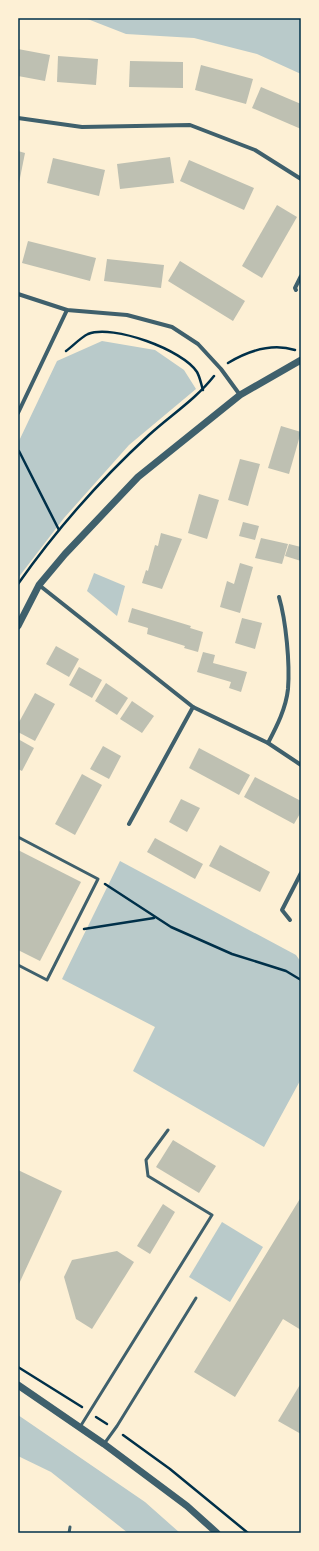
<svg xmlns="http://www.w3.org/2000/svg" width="319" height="1551" font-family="Overpass,sans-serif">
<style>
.green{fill:#b9caca}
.building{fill:#bec0b2}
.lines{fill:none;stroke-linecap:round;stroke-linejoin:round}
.path{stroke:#003049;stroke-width:2.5}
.service{stroke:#3f606c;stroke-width:3}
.minor{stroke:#3f606c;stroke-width:4}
.tertiary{stroke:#3f606c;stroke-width:7}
.neatline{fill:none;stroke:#003049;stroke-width:1.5}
</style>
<rect width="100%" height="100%" fill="#fdf0d5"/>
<g class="green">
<polygon points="85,18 301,18 301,74 257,54 194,38 126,34"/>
<polygon points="102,341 155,350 184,370 196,389 129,445 64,518 18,578 18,443 57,361"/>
<polygon points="94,573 125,586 117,616 87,591"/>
<polygon points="120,861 296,955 301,962 301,1079 264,1147 133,1071 155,1027 62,979"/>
<polygon points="222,1222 263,1247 230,1302 189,1277"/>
<polygon points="18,1415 145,1502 180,1533 128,1533 51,1472 18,1456"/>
</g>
<g class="building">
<polygon points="18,49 50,55 45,81 18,76"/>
<polygon points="58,56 98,59 96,85 57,82"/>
<polygon points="130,61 183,62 183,88 129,87"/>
<polygon points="201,65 253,79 246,104 195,90"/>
<polygon points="261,87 301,104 301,129 252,108"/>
<polygon points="18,151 25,153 19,183 18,183"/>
<polygon points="170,157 174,183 120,189 117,164"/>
<polygon points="53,158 105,170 99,196 47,183"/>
<polygon points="189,160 254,188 244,210 180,181"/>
<polygon points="277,205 297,217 262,278 242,266"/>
<polygon points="28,241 96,258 90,281 22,263"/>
<polygon points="107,259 164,265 161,288 104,281"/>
<polygon points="180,261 245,301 233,321 168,281"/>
<polygon points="281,426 301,432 289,474 268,468"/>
<polygon points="240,459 260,464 248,506 228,500"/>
<polygon points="199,494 219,500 207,539 188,533"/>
<polygon points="243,522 259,526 255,540 239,536"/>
<polygon points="161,533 182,539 162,589 142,583 146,570 148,571 155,545 158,546"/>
<polygon points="261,538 288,544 282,564 255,558"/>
<polygon points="289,544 301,547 301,561 285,556"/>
<polygon points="240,563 253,567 240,613 220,607 227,581 234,584"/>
<polygon points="132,608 191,626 190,628 203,632 198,652 184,648 185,646 147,634 148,628 128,622"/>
<polygon points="242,618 262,623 255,649 235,643"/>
<polygon points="56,646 79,659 69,677 46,664"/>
<polygon points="203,652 215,655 213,663 247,672 241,692 229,688 231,682 197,672"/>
<polygon points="79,667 102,680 92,698 69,685"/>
<polygon points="106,683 128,698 117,715 95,701"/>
<polygon points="35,693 55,704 35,741 18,732 18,724"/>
<polygon points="132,701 154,716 142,733 120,719"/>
<polygon points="18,739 34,748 22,771 18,769"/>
<polygon points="103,746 121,756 109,779 90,769"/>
<polygon points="199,748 250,775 239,795 189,768"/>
<polygon points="82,774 102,785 75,835 55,824"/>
<polygon points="255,777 301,801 301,812 294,824 244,797"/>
<polygon points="181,799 200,808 187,832 169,822"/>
<polygon points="155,838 203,864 195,879 147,852"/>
<polygon points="220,845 270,872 260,892 209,866"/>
<polygon points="18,850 81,882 40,961 18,950"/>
<polygon points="173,1140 216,1166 199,1193 156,1167"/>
<polygon points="18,1170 62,1191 18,1286"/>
<polygon points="301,1197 301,1330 283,1319 235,1397 194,1372"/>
<polygon points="163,1204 175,1212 150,1254 137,1246"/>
<polygon points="117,1251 134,1262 92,1329 76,1319 64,1277 72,1260"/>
<polygon points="301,1383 301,1434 278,1421"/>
</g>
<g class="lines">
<g class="path">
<path d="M 66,351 C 73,346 80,338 88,334 C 113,324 183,350 197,372 C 200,377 201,384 203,390"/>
<path d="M 228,363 C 248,351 272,343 295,350"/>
<polyline points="19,451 59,530"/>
<path d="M 18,584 C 56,530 100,480 149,435 C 171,415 196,399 214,376"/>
<polyline points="105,884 171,927 232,954 286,971 301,980"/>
<polyline points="84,929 154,918"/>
<polyline points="18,1367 82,1407"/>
<polyline points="96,1417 107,1424"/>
<polyline points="123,1435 170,1469 248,1533"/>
</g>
<g class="service">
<polyline points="18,837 98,879 47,980 18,965"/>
<polyline points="80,1427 212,1215 148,1176 146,1160 168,1130"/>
<polyline points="104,1444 117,1426 196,1298"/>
<polyline points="69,1533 70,1527"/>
</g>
<g class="minor">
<polyline points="18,118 82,127 190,125 255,150 301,179"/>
<polyline points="296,290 295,288 301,276"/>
<polyline points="18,294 67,310 127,315 172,327 198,344 221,369 240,395"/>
<polyline points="18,413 67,310"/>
<polyline points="39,585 193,707 268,743 301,765"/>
<path d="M 268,743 C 277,726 286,708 288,689 C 290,663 286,621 279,597"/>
<polyline points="129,824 193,707"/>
<polyline points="290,920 282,910 301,873"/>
</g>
<g class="tertiary">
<polyline points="18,626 39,585 65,554 138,477 240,395 301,360"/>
<polyline points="18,1385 104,1444 187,1506 217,1533"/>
</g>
</g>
<rect width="319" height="1551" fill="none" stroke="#fdf0d5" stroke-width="38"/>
<rect x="19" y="19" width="281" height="1513" class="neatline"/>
</svg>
